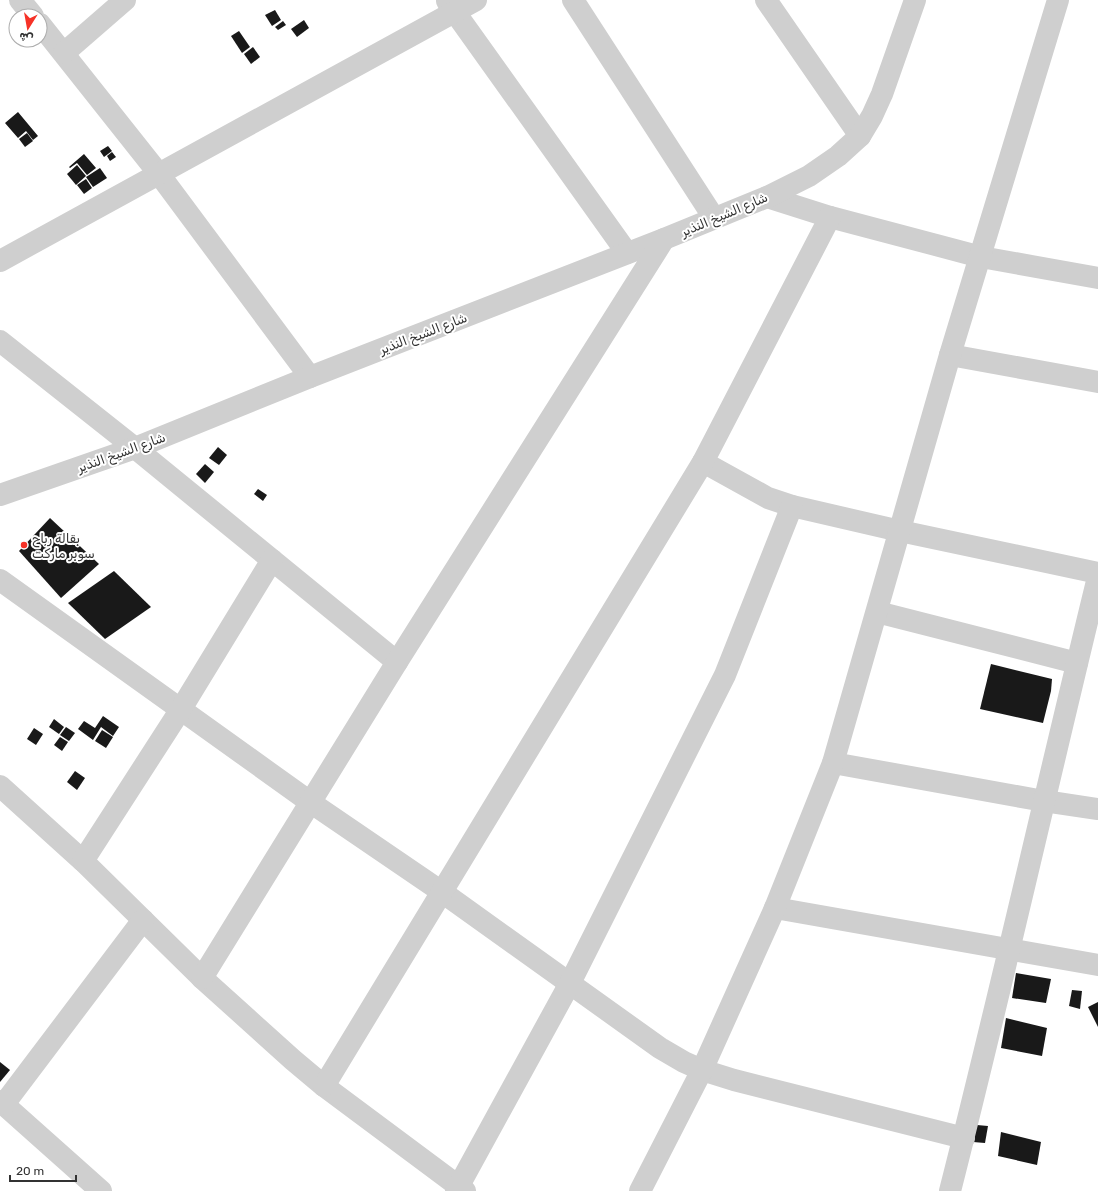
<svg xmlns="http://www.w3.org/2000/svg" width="1098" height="1191" font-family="Rubik,Cairo,sans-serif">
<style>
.building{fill:#191919}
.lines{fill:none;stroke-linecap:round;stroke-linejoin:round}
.minor{stroke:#cfcfcf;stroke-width:22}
.poi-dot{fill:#f63227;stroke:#fff;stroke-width:1.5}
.labels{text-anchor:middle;stroke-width:4;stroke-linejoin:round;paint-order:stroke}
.street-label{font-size:13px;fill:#323232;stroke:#fff}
.poi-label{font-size:13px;fill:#323232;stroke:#fff;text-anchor:start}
</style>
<rect width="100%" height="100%" fill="#fff"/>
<g class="building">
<polygon points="275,10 281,20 272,26 265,15"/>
<polygon points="304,20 309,28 297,37 291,29"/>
<polygon points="283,21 286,25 278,30 275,27"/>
<polygon points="239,31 250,47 242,53 231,36"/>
<polygon points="253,47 260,57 251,64 244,54"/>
<polygon points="18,112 38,136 33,140 26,131 18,138 5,123"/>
<polygon points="27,133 33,141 25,147 19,139"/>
<polygon points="108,146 112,151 104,157 100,151"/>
<polygon points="112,152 116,157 110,161 107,156"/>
<polygon points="84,154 96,168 87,175 77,163 70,168 69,167"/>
<polygon points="77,165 86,176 76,185 67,174"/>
<polygon points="100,168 107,178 93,187 86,177"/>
<polygon points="86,179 92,188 84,194 77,185"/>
<polygon points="218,447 227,455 219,465 209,458"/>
<polygon points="205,464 214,472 205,483 196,474"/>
<polygon points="258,489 267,495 263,501 254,494"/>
<polygon points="50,518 99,564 61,598 19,551"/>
<polygon points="114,571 151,607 105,639 68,603"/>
<polygon points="991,664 1052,679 1051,691 1043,723 980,709"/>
<polygon points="103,716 119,727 113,736 101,727 93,740 78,729 84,721 95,728"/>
<polygon points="54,719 64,727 59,734 49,727"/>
<polygon points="66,727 75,733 69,741 60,735"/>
<polygon points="34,728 43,734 36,745 27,739"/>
<polygon points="102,730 113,737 106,748 95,741"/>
<polygon points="60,737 68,742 62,751 54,745"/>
<polygon points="75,771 85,778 77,790 67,782"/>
<polygon points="1016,973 1051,979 1046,1003 1012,998"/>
<polygon points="1072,990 1082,991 1080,1009 1069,1006"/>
<polygon points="1098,1002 1098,1027 1088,1007"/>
<polygon points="1006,1018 1047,1028 1042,1056 1001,1048"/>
<polygon points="0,1062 10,1070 0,1082"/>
<polygon points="977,1125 988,1126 985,1143 973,1142"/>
<polygon points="1001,1132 1041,1142 1037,1165 998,1156"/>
</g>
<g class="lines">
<g class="minor">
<polyline points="20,0 33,16"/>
<polyline points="573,0 714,218"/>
<polyline points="766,0 860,136"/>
<polyline points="447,1 627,253"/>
<polyline points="40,24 159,174 310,377"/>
<polyline points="64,53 125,0"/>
<polyline points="767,197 830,217 981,257 1098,278"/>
<polyline points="0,261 476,0"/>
<polyline points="0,341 135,448 397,662"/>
<polyline points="950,355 1098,382"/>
<polyline points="703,462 768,498 792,506 900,531 1098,573"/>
<polyline points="0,495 135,448 310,377 664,239 767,197 809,176 838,156 860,136 872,116 882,94 915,0"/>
<polyline points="0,580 310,802 442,892 660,1048 684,1062 702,1070 734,1080 964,1138"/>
<polyline points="877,612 1077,663"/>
<polyline points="833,763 1044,801 1098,809"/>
<polyline points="0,786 83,861 202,978 293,1060 324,1086 465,1191"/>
<polyline points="83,861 181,709 272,560"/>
<polyline points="775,908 1098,965"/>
<polyline points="202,978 397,662 664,239"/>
<polyline points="324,1086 703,462 830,217"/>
<polyline points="0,1101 101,1191"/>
<polyline points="4,1104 143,920"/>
<polyline points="456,1191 570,983 725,675 792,506"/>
<polyline points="640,1191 702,1070 775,908 833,763 950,355 1058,0"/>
<path d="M 950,1191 C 1002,987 1048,781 1098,577"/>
</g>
</g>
<circle class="poi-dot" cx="24" cy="545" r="4"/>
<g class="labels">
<g class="street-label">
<text transform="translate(724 214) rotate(-23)" y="5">شارع الشيخ النذير</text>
<text transform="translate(423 333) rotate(-21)" y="5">شارع الشيخ النذير</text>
<text transform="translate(121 452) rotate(-20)" y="5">شارع الشيخ النذير</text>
</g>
<g class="poi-label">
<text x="32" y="543">بقالة رباح<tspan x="32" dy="15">سوبر ماركت</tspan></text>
</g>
</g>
<g transform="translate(28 28) rotate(191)"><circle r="19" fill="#ffffff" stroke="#adadad"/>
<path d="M0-3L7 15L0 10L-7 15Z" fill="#f63227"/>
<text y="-6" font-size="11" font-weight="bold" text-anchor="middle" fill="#323232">ش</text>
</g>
<path d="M10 1175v6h66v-6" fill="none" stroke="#323232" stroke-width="2"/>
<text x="16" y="1175" font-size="12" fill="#323232" stroke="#ffffff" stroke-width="3" paint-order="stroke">20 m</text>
</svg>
